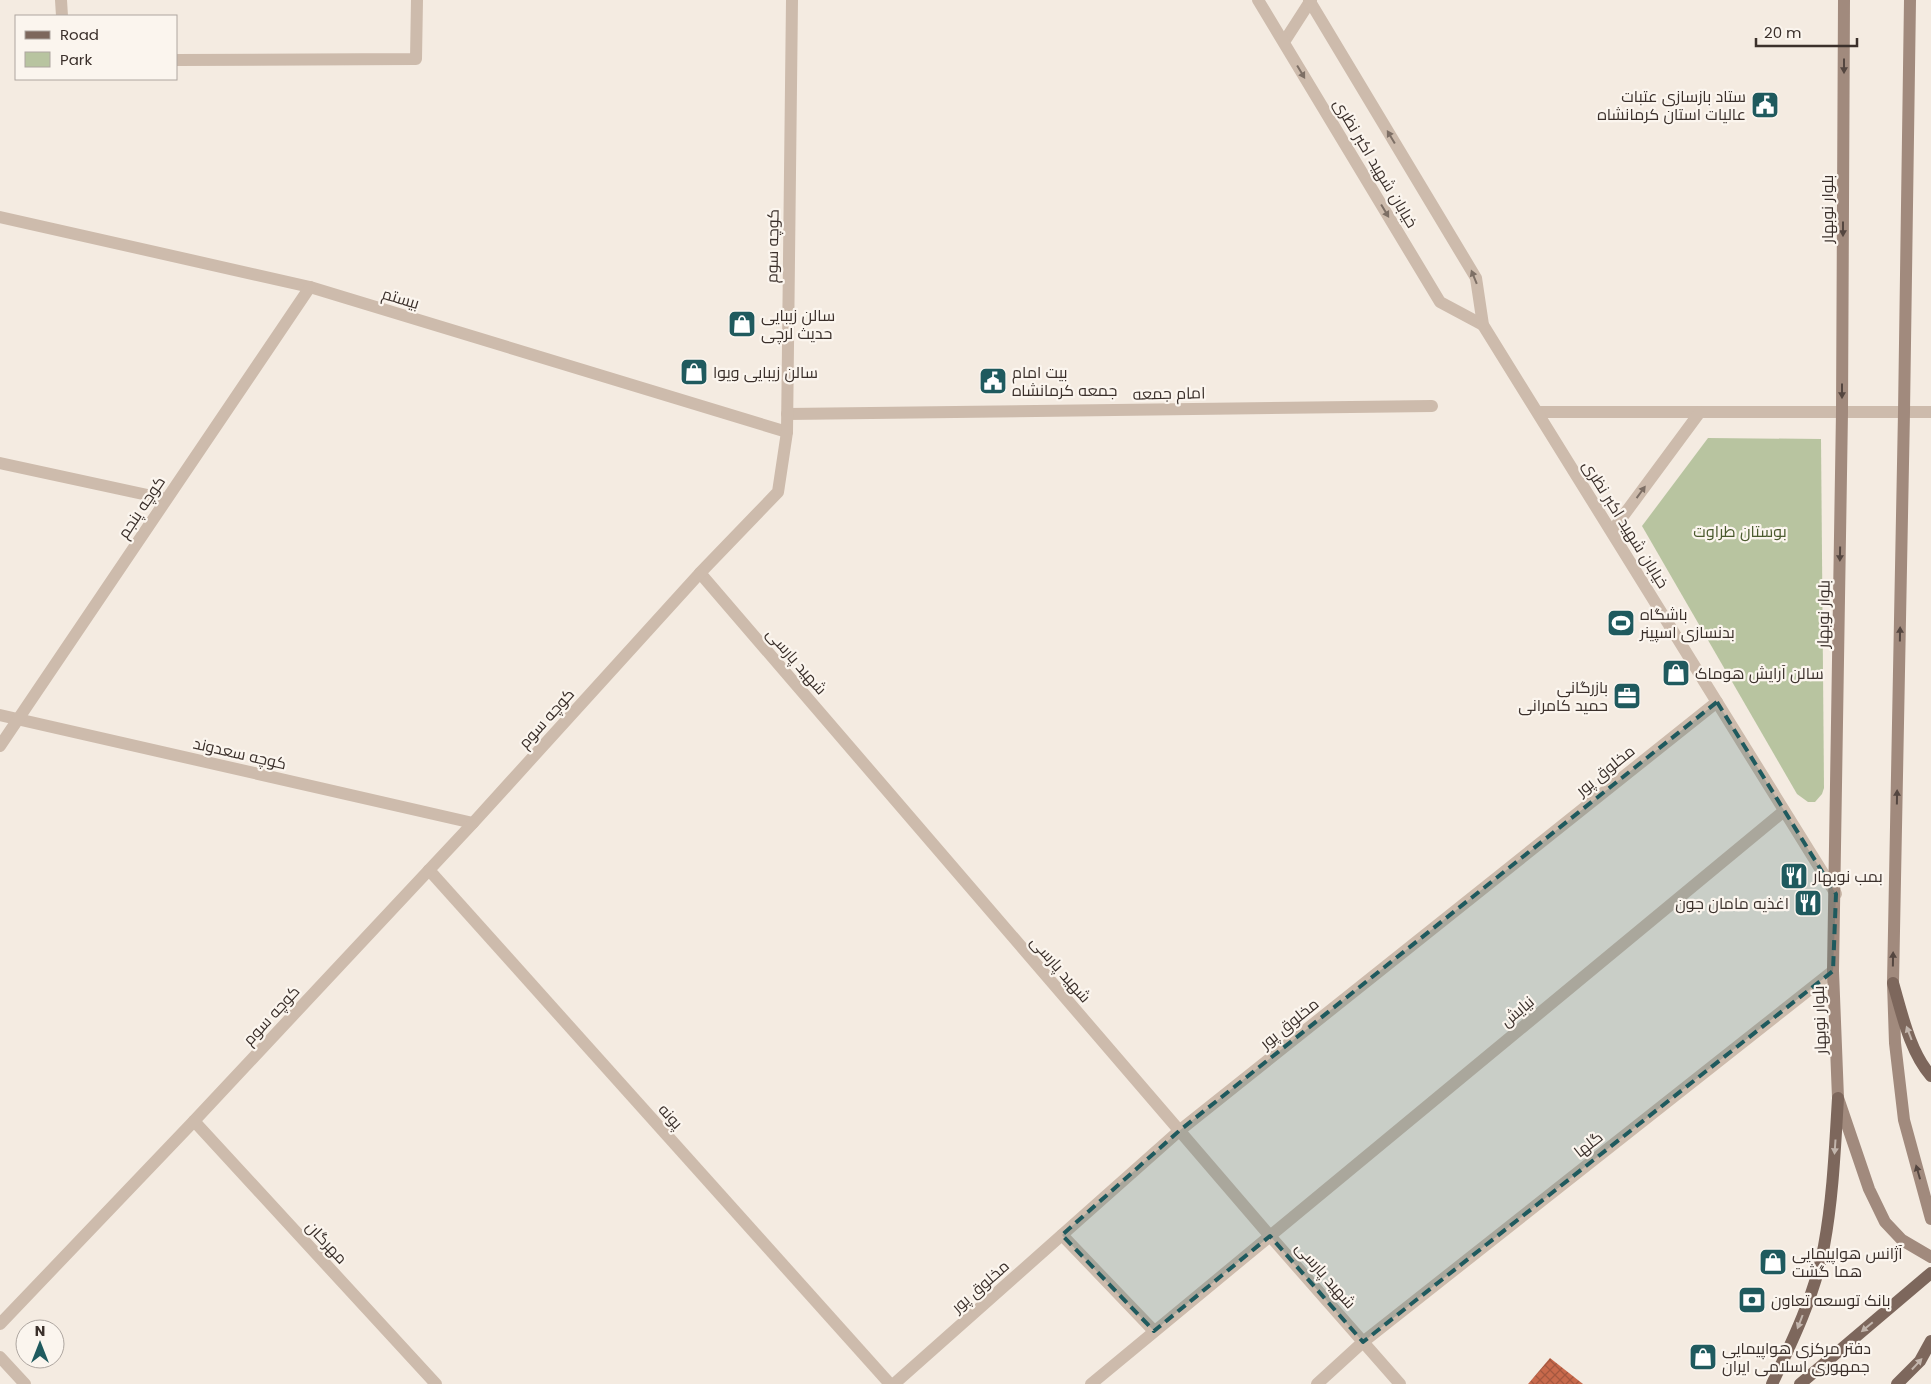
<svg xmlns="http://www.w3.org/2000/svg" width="1931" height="1384" font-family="Poppins,Cairo,sans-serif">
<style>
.park{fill:#b8c4a0}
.building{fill:url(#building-cross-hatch)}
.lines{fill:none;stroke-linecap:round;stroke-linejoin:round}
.service{stroke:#cdbbac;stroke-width:12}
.minor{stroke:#cdbbac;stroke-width:12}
.tertiary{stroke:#cdbbac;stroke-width:12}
.secondary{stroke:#a18a7d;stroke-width:12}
.primary{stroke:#7d675c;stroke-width:12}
.oneway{fill:#544640}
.oneway2{fill:#7d6f65}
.oneway3{fill:#c2b5ac}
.marked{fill:#1f5a5e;fill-opacity:0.2;stroke:#1f5a5e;stroke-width:4;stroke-dasharray:10 6;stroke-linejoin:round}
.labels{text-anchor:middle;stroke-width:4.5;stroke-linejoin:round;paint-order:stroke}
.poi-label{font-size:16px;fill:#3b302b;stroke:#fbf5ee;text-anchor:start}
.street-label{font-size:16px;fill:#3b302b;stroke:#fbf5ee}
.park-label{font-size:16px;fill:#4a5a2e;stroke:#fbf5ee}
</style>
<defs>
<pattern id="building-cross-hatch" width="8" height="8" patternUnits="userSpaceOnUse" patternTransform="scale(1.25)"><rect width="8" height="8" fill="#c8694b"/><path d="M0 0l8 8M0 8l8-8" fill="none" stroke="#a4573f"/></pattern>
</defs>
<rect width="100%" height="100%" fill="#f4ebe1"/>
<polygon class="park" points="1708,438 1821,439 1824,788 1822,794 1815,802 1808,802 1797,794 1642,526"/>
<polygon class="building" points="1550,1358 1583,1384 1528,1384"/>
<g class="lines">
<polyline class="service" points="787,414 1432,406"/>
<g class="minor">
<polyline points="61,0 62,16"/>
<polyline points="1284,42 1311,0"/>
<polyline points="176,60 416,59 417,0"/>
<polyline points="0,217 310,287 787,432"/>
<polyline points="1538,412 1931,412"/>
<polyline points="0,463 166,499"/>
<polyline points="1612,531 1700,412"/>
<polyline points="700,573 1270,1236 1400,1384"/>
<polyline points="0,715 473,823"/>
<polyline points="0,746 310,287"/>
<polyline points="429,870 890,1384"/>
<polyline points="194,1121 436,1384"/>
<polyline points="1062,1235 1154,1331"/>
<polyline points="0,1324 194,1121 473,823 700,573 778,492 787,432 792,0"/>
<polyline points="894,1384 1179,1131 1717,702"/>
<polyline points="1091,1384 1784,811"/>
<polyline points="1317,1384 1363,1342 1833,971"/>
</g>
<g class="tertiary">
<polyline points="1258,0 1440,302 1483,325"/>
<polyline points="1309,0 1476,278 1483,325 1836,894"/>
<polyline points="0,1357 25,1384"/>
</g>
<g class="secondary">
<polyline points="1844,0 1842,412 1833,971 1838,1098 1869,1189 1885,1222 1902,1240 1931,1257"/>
<polyline points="1910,0 1904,412 1893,983 1895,1043 1904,1120 1931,1219"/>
</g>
<g class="primary">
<path d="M 1893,983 C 1902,1014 1910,1052 1931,1076"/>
<path d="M 1772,1384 C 1793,1340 1815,1294 1824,1246 C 1833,1197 1835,1147 1838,1098"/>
<polyline points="1800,1384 1931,1273"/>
<polyline points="1897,1384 1920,1361 1931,1341"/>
</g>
</g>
<defs><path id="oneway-solid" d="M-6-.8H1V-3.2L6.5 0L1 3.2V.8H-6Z" transform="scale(1.25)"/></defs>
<g class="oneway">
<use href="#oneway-solid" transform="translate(1844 66) rotate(90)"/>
<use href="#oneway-solid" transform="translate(1843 229) rotate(90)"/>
<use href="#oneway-solid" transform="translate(1842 391) rotate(90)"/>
<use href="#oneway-solid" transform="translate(1840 554) rotate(91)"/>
<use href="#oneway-solid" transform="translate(1900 634) rotate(-89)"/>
<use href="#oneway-solid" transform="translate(1897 797) rotate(-89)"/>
<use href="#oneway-solid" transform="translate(1893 959) rotate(-89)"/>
<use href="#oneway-solid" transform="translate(1918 1172) rotate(-106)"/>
</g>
<g class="oneway2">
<use href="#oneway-solid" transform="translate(1301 72) rotate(59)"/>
<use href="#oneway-solid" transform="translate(1391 137) rotate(-121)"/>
<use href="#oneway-solid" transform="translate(1385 211) rotate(59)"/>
<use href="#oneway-solid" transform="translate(1474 277) rotate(-112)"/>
<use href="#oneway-solid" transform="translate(1641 492) rotate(-54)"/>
</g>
<g class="oneway3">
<use href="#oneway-solid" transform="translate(1909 1033) rotate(-111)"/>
<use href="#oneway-solid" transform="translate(1835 1147) rotate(94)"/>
<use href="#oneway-solid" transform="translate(1800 1322) rotate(111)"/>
<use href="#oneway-solid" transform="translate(1867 1327) rotate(140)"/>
<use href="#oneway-solid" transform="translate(1917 1364) rotate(-47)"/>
</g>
<path class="marked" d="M 1717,702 L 1836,894 L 1833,971 L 1363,1342 L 1270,1236 L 1154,1331 L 1062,1235 L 1179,1131 Z"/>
<defs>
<symbol id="civic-square" viewBox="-11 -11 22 22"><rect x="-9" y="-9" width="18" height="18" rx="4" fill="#1f5a5e" stroke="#fbf5ee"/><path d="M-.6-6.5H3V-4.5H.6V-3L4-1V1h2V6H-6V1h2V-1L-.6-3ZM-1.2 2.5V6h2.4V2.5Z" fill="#fff"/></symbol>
<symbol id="shop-square" viewBox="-11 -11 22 22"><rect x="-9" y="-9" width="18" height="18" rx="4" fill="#1f5a5e" stroke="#fbf5ee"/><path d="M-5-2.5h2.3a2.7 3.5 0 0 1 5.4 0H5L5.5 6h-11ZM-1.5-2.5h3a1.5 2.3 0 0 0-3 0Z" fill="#fff"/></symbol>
<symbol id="stadium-square" viewBox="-11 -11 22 22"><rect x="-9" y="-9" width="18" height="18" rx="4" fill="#1f5a5e" stroke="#fbf5ee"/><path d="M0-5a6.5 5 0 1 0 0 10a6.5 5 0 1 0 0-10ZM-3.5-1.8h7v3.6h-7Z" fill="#fff"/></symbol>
<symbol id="office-square" viewBox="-11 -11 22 22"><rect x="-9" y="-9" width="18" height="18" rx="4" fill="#1f5a5e" stroke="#fbf5ee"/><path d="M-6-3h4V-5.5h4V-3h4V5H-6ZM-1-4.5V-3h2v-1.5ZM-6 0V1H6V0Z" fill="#fff"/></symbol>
<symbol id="restaurant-square" viewBox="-11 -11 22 22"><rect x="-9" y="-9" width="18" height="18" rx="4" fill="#1f5a5e" stroke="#fbf5ee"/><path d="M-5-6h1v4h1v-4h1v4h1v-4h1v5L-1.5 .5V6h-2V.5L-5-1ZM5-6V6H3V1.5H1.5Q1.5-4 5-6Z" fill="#fff"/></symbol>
<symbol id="bank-square" viewBox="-11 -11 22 22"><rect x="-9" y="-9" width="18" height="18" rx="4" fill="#1f5a5e" stroke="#fbf5ee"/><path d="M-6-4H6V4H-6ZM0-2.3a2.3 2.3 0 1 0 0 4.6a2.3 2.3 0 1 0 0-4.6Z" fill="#fff"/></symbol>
</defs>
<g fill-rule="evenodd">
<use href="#civic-square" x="1749" y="89" width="32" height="32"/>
<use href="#shop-square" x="726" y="308" width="32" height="32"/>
<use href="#shop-square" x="678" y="356" width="32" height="32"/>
<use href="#civic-square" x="977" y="365" width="32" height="32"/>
<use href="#stadium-square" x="1605" y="607" width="32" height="32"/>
<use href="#shop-square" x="1660" y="657" width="32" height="32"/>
<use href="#office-square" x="1611" y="680" width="32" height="32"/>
<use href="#restaurant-square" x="1778" y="860" width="32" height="32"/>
<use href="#restaurant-square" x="1792" y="887" width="32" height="32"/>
<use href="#shop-square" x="1757" y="1246" width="32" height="32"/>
<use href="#bank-square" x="1736" y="1284" width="32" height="32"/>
<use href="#shop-square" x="1687" y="1341" width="32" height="32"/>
</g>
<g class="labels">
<g class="poi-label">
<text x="1746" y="102" text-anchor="end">ستاد بازسازی عتبات<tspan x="1746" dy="18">عالیات استان کرمانشاه</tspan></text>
<text x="761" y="321">سالن زیبایی<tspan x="761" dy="18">حدیث لرچی</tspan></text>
<text x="713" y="378">سالن زیبایی ویوا</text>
<text x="1012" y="378">بیت امام<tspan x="1012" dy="18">جمعه کرمانشاه</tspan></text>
<text x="1640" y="620">باشگاه<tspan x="1640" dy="18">بدنسازی اسپینر</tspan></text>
<text x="1695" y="679">سالن آرایش هوماک</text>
<text x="1608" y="693" text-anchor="end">بازرگانی<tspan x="1608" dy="18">حمید کامرانی</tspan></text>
<text x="1813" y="882">بمب نوبهار</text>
<text x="1789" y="909" text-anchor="end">اغذیه مامان جون</text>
<text x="1792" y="1259">آژانس هواپیمایی<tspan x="1792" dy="18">هما گشت</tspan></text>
<text x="1771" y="1306">بانک توسعه تعاون</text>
<text x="1722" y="1354">دفتر مرکزی هواپیمایی<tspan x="1722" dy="18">جمهوری اسلامی ایران</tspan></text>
</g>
<g class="street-label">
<text transform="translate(1376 163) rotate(59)" y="6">خیابان شهید اکبر نظری</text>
<text transform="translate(1827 209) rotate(-90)" y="6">بلوار نوبهار</text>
<text transform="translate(772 246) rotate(-89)" y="6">کوچه سوم</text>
<text transform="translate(401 298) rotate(17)" y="6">بیستم</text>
<text transform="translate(1169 393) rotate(-1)" y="6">امام جمعه</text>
<text transform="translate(141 507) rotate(-56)" y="6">کوچه پنجم</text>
<text transform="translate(1626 524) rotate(58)" y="6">خیابان شهید اکبر نظری</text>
<text transform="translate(1823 614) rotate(-89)" y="6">بلوار نوبهار</text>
<text transform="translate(797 661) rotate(49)" y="6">شهید پارسی</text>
<text transform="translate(546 718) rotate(-48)" y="6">کوچه سوم</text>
<text transform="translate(240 753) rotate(13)" y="6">کوچه سعدوند</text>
<text transform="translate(1605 770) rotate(-39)" y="6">مخلوق پور</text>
<text transform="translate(1061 969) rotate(49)" y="6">شهید پارسی</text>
<text transform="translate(1517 1011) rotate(-40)" y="6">نیایش</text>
<text transform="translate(271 1015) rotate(-47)" y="6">کوچه سوم</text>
<text transform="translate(1819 1020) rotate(-92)" y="6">بلوار نوبهار</text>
<text transform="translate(1289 1023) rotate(-39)" y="6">مخلوق پور</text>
<text transform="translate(671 1116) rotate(48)" y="6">پونه</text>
<text transform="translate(1588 1144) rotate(-38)" y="6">گلها</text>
<text transform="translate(327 1242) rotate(47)" y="6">مهرگان</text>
<text transform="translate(1326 1275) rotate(49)" y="6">شهید پارسی</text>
<text transform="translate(980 1286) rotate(-41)" y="6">مخلوق پور</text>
</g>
<g class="park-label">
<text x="1740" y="537">بوستان طراوت</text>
</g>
</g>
<rect x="15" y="15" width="162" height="65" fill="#fbf5ee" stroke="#aea6a0"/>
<rect x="25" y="31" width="25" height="8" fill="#7d675c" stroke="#aea6a0"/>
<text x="60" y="40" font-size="15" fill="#3b302b">Road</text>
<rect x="25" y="52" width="25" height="15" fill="#b8c4a0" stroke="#aea6a0"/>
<text x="60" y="65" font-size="15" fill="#3b302b">Park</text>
<g transform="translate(40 1344)"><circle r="24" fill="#fbf5ee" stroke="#aea6a0"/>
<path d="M0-4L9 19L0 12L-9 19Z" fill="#1f5a5e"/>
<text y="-8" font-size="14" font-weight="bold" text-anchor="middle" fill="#3b302b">N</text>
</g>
<path d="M1756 38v8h101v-8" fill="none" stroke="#3b302b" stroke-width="2.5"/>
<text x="1764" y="38" font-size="15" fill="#3b302b" stroke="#fbf5ee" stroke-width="4" paint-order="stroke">20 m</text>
</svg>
